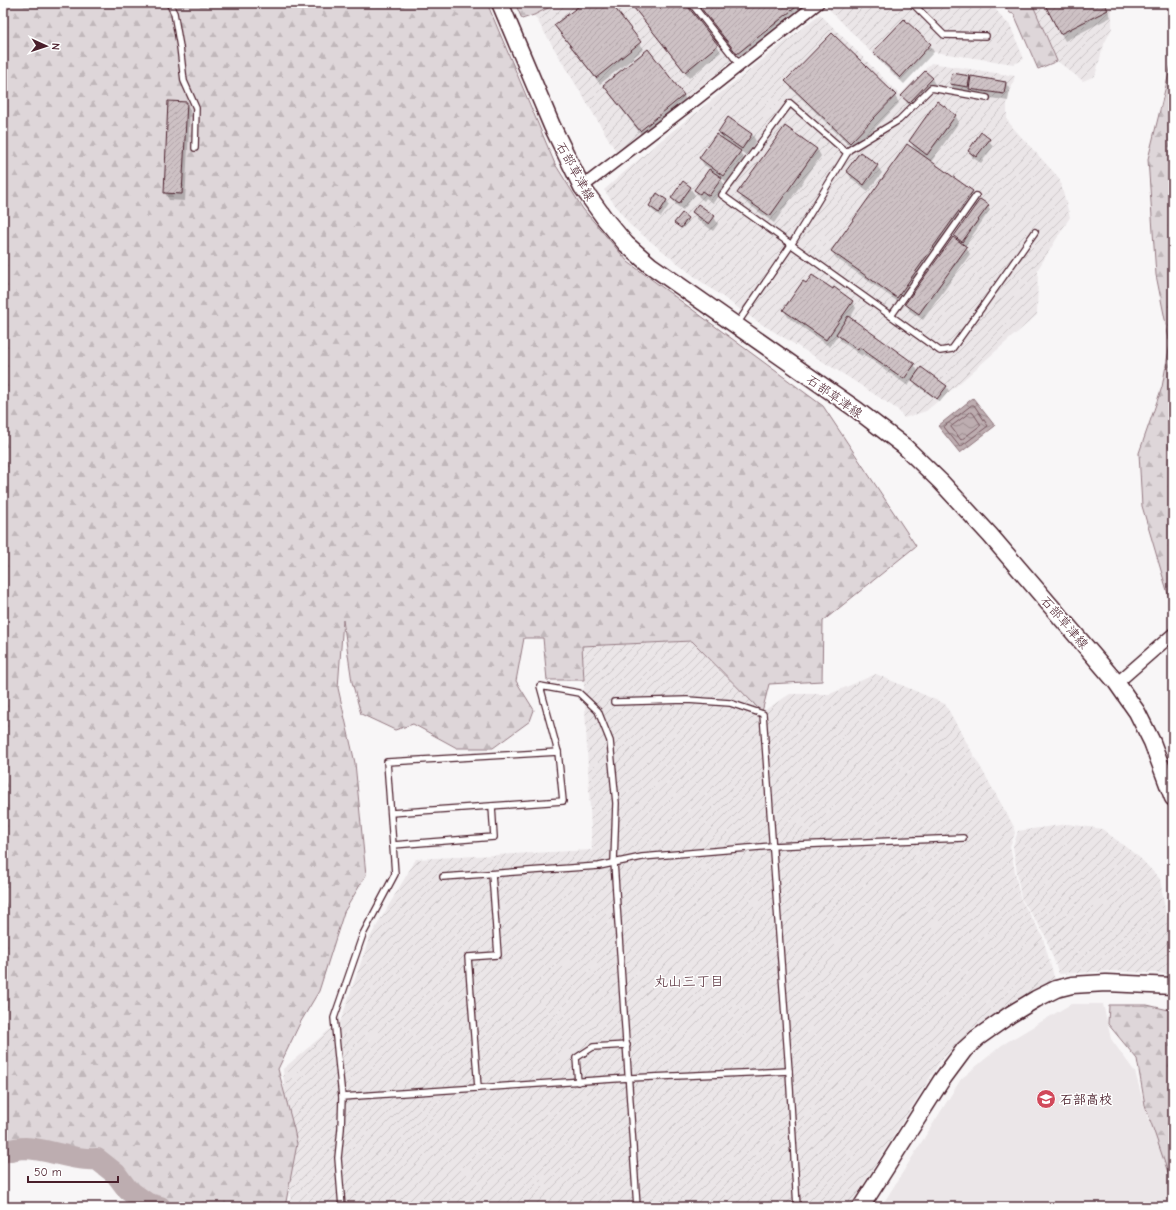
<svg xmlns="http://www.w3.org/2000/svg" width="1176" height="1210" font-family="'Comic Neue','Klee One',sans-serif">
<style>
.built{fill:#ebe6e8}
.industrial{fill:url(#industrial-furrows)}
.forest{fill:url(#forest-firs);stroke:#947a82}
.water{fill:url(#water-waves);stroke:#8f747b}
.shadow{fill:#0003}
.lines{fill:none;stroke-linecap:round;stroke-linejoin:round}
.shore{stroke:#785860;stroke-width:1}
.river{stroke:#bdadb0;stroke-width:22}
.building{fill:url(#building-hatch);stroke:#4a1f2b}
.lane-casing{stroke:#4a1f2b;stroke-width:8}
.street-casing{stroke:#4a1f2b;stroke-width:14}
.secondary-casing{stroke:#4a1f2b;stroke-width:19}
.lane{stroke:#fff;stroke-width:5.5}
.street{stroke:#fff;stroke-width:11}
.secondary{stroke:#fff;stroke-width:16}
.labels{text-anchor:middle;stroke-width:3;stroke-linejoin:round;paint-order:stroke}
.street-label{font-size:13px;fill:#4a1f2b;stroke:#fff}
.poi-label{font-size:13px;font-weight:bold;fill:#4a1f2b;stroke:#fff;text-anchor:start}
.neighbourhood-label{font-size:14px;fill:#4a1f2b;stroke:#fff}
</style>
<defs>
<pattern id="industrial-furrows" width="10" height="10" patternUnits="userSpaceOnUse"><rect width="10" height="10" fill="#ebe6e8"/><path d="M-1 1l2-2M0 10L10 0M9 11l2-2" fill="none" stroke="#cbc5c7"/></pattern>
<pattern id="forest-firs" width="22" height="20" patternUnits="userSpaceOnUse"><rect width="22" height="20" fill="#ded6d9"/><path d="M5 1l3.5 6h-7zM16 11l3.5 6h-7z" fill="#c0b7ba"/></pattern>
<pattern id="water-waves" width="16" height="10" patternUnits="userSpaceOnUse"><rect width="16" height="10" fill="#bdadb0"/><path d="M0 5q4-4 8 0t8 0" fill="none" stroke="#9c8c8f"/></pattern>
<pattern id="building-hatch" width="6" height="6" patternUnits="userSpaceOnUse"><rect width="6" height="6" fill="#cdc1c4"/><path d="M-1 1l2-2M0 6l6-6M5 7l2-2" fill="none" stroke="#b2a5a9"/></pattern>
</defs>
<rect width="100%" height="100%" fill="#f8f6f7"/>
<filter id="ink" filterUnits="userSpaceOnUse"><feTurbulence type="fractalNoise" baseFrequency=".025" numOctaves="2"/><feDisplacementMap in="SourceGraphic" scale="8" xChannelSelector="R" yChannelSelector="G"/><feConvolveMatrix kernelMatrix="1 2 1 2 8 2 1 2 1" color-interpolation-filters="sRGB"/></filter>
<g filter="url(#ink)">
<polygon class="built" points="1071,1004 1103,1004 1111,1039 1135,1072 1148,1119 1167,1149 1173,1171 1173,1207 881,1207 961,1079 1002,1045"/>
<g class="industrial">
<polygon points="558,3 804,3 617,153 534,15"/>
<polygon points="823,3 991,3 1003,19 1010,25 1024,59 1014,64 927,51 902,80 898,80"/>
<polygon points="1032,3 1112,3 1112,28 1104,44 1095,76 1083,81 1057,61"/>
<polygon points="820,14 900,95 931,63 1015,76 1007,102 1007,120 1015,130 1059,178 1070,217 1038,269 1037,315 955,387 926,411 904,418 897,409 848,377 755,320 699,280 630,225 604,190 660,141"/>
<polygon points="692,641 762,712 790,694 830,694 876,674 945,704 1013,825 1015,833 1010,846 1020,898 1042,935 1055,980 972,1028 941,1060 849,1207 291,1207 283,1069 341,1020 369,939 416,859 592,850 582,646"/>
<polygon points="1068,824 1102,829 1140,858 1160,879 1164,903 1173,964 1173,974 1110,971 1059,974 1044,933 1021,898 1013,846 1018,831"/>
</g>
<g class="forest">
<polygon points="3,3 487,3 555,164 583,209 628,262 823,406 916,546 823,621 822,681 769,684 762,712 692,641 582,646 584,680 547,680 543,638 524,638 516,681 534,710 530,721 493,748 457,748 413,724 395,730 361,714 352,682 343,620 338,688 355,763 366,875 344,912 319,991 300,1023 278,1069 294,1129 297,1144 285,1207 143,1207 97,1165 3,1154"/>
<polygon points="515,3 558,3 534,15 522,19"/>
<polygon points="1003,3 1032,3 1057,61 1038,69 1014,14 1010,13"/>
<polygon points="1173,57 1173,611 1142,506 1139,453 1162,387 1170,344 1156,275 1148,159"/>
<polygon points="1109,1005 1147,1005 1173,1011 1173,1187 1145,1105 1137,1059 1108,1024"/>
</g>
<polygon class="water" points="973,398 995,426 960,453 938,426"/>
<g class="shadow">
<polygon points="584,3 609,3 644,49 600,84 560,33 556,26"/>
<polygon points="630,3 684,3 717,45 721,52 689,78"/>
<polygon points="697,3 814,3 742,60"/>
<polygon points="1045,3 1104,3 1111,17 1065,41"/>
<polygon points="832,34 895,96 899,103 854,150 791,88 787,81"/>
<polygon points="930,45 934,52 904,84 878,59 874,52"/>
<polygon points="648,50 684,96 688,103 644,138 608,92 604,85"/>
<polygon points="969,77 971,81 1006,83 1010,90 1008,101 974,95 972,91 971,94 955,91 951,84"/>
<polygon points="932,79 936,86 914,109 907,103 903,96"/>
<polygon points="186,103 190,110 185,201 169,200 165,193"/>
<polygon points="955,115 959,122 931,162 972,192 976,198 901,304 836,258 832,251 916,151 910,141"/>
<polygon points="719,132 752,134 756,141 746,155 739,150 744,159 727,182 720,177 725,186 713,203 706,198 704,201 699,197 695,190 710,169 704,165 700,158 723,140"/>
<polygon points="989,140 993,147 981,163 973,158 969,151"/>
<polygon points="817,149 821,156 774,223 743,200 739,193"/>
<polygon points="877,166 882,173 868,191 851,178 847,171"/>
<polygon points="684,182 690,188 695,195 683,210 676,205 672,198"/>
<polygon points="658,195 667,201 669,205 661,217 652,210 650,206"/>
<polygon points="698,205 714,217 718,224 713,231 697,219 693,212"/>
<polygon points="988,206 990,210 965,246 970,254 923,320 910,311 906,304 959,242 955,236"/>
<polygon points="682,215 689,221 682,229 675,223"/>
<polygon points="833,290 852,301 856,308 850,318 914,364 919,373 946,386 949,391 940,402 916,385 913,379 908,386 863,354 862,356 841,341 838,335 830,347 788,317 784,310"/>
</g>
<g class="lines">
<g class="shore">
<polygon points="972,405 974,405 988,426 960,447 944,427"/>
<polygon points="971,412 973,413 981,425 961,440 951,427"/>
</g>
<path class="river" d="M 3,1152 C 10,1150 18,1148 25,1148 C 49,1149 73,1161 97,1159 L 116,1174 L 128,1190 L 148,1204 L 160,1207"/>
</g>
<g class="building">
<polygon points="583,3 611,3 641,42 596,78 554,25"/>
<polygon points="630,3 685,3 718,45 685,72"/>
<polygon points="697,3 801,3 737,54"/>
<polygon points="1044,3 1104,3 1108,10 1060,34"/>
<polygon points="904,19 931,44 900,78 873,52"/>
<polygon points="832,33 896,95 850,143 785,81"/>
<polygon points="648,49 684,95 640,131 603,85"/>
<polygon points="925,71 933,78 909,103 901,96"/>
<polygon points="952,73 970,76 968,87 950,84"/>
<polygon points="971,76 1006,82 1004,94 969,89"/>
<polygon points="168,101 187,102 182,194 164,193"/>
<polygon points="937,101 956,115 927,155 909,141"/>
<polygon points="728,117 752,134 742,149 718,132"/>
<polygon points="785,126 817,149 770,216 737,193"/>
<polygon points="981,132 990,139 976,157 968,151"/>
<polygon points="716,134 741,151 723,176 699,158"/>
<polygon points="907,144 973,191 897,298 831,251"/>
<polygon points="860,152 878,165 864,185 846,171"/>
<polygon points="709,169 722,178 709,196 702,191 700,194 694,190"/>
<polygon points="683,181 691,187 679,204 671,198"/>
<polygon points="657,193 667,200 659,213 649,206"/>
<polygon points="980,199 989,205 962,242 954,236"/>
<polygon points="698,204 715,216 709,224 692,212"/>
<polygon points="682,213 688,218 681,228 674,223"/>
<polygon points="953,237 967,247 919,314 905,304"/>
<polygon points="812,275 833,289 834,287 853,301 826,340 783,310 803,281 806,283"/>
<polygon points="848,316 915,364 904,379 859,347 858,350 836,334"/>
<polygon points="921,367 947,386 937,399 912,380"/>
</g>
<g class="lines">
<defs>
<g id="lane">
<polyline points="169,3 174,13 180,47 184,81 196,108 195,148"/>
<polyline points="691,3 740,65"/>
<polyline points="912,3 944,35 986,36"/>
<polyline points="847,153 790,103 722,195 940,351 952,349 985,303 1035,232"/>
<polyline points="891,316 976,196"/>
<polyline points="737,324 791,245 849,150 899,120 931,88 987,98"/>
<polyline points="614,702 687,700 730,703 763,714 789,1071 797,1207"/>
<polyline points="391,813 563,801 558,752 540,686 579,693 598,711 610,741 616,803 614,862 637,1207"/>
<polyline points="393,845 494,837 492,806"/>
<polyline points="443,877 599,866 642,857 772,846 963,838"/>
<polyline points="578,1082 576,1058 593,1047 627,1045"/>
<polyline points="478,1088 468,957 498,955 492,874"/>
<polyline points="342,1097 334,1018 363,934 395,874 387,762 558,752"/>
<polyline points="342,1207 338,1158 341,1129 342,1097 629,1078 789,1071"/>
</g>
<g id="street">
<polyline points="582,187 698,98 818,3"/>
<polyline points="1117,683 1173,634"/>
</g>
<g id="secondary">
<polyline points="500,3 552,126 582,187 605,219 626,244 650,265 857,410 904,446 941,482 990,535 1116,682 1137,712 1152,742 1173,798"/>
<polyline points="861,1207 941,1081 964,1050 977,1038 1011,1014 1036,999 1056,989 1072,985 1106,983 1173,986"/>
</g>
</defs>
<use href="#lane" class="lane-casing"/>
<use href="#street" class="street-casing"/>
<use href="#secondary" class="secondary-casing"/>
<use href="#lane" class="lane"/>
<use href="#street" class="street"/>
<use href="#secondary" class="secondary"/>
</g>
</g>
<defs>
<symbol id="school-disc" viewBox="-11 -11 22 22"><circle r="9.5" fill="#d1495b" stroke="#fff"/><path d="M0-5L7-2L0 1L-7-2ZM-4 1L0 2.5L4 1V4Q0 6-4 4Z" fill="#fff"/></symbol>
</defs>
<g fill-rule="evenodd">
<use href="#school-disc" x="1035" y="1088" width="22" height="22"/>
</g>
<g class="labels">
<g class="street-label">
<text transform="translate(576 171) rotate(61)" y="5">石部草津線</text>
<text transform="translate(835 396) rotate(35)" y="5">石部草津線</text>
<text transform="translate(1065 622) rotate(49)" y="5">石部草津線</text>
</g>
<g class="poi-label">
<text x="1060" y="1104">石部高校</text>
</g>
<g class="neighbourhood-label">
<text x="689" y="986">丸山三丁目</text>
</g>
</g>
<rect width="1176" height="1210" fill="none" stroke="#fff" stroke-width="16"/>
<rect x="8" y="8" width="1160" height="1194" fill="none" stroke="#4a1f2b" stroke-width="1.5" filter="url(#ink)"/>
<g transform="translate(46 46) rotate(93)" stroke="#ffffff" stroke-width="3" paint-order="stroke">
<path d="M0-3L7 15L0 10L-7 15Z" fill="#4a1f2b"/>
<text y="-6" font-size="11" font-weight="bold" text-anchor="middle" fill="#4a1f2b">N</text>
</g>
<path d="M28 1176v6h90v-6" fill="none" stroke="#4a1f2b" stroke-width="2"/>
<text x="34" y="1176" font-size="12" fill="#4a1f2b" stroke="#ffffff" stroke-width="3" paint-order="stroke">50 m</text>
</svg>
